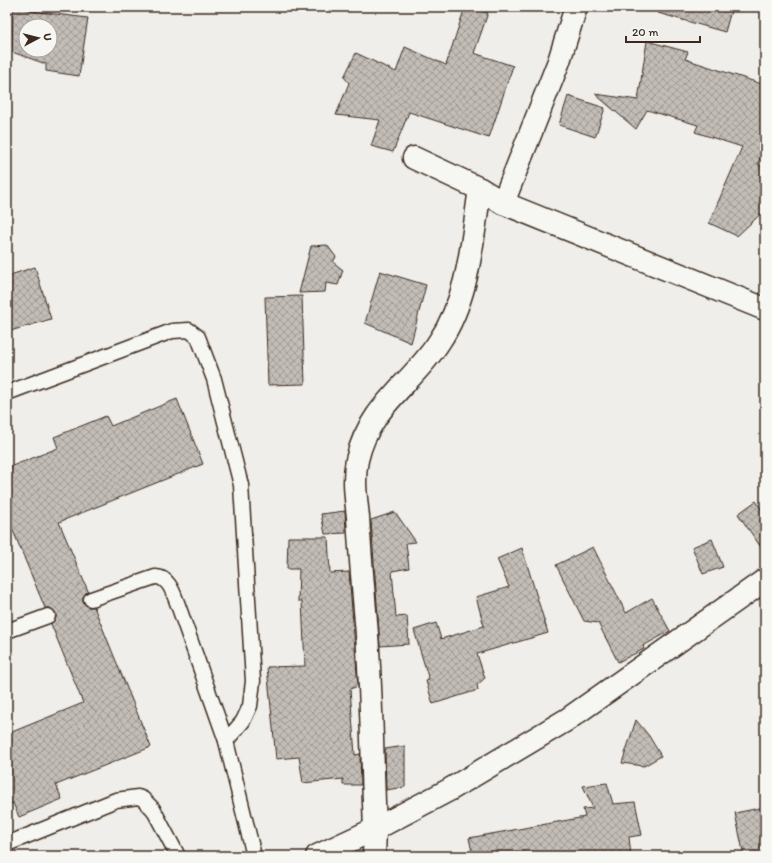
<svg xmlns="http://www.w3.org/2000/svg" width="772" height="863" font-family="Itim,sans-serif">
<style>
.building{fill:url(#building-cross-hatch);stroke:#3b2a1e;fill-rule:evenodd}
.lines{fill:none;stroke-linecap:round;stroke-linejoin:round}
.lane-casing{stroke:#3b2a1e;stroke-width:17}
.street-casing{stroke:#3b2a1e;stroke-width:25}
.highway-casing{stroke:#3b2a1e;stroke-width:25}
.lane{stroke:#f6f6f2;stroke-width:14}
.street{stroke:#f6f6f2;stroke-width:22}
.highway{stroke:#f6f6f2;stroke-width:22}
</style>
<defs>
<pattern id="building-cross-hatch" width="8" height="8" patternUnits="userSpaceOnUse"><rect width="8" height="8" fill="#c2bdb7"/><path d="M0 0l8 8M0 8l8-8" fill="none" stroke="#9f9a94"/></pattern>
</defs>
<rect width="100%" height="100%" fill="#efeeea"/>
<filter id="ink" filterUnits="userSpaceOnUse"><feTurbulence type="fractalNoise" baseFrequency=".025" numOctaves="2"/><feDisplacementMap in="SourceGraphic" scale="8" xChannelSelector="R" yChannelSelector="G"/><feConvolveMatrix kernelMatrix="1 2 1 2 8 2 1 2 1" color-interpolation-filters="sRGB"/></filter>
<g filter="url(#ink)">
<g class="building">
<path d="M 13,7 L 23,7 L 31,11 L 88,18 L 79,76 L 46,71 L 46,64 L 12,52 ZM 26,26 L 50,26 L 50,50 L 26,50 Z"/>
<polygon points="465,7 472,7 488,13 474,53 513,66 489,138 409,112 393,152 371,146 380,120 336,115 349,83 344,77 356,53 396,72 405,47 446,65"/>
<polygon points="658,7 732,7 725,32 658,13"/>
<polygon points="647,41 688,52 685,59 765,85 765,143 758,164 765,170 765,210 737,236 709,223 742,147 695,132 698,125 647,110 636,129 595,94 638,100"/>
<polygon points="568,96 605,108 595,137 559,125"/>
<polygon points="327,245 336,257 333,262 343,270 338,285 326,283 325,292 299,293 311,246"/>
<polygon points="35,267 51,319 7,332 7,276"/>
<polygon points="380,271 426,285 411,343 365,323"/>
<polygon points="302,296 305,384 268,385 265,297"/>
<polygon points="177,399 203,464 59,522 88,591 83,597 83,602 89,607 94,607 151,747 56,785 62,799 19,817 13,803 7,805 7,734 83,703 51,624 56,618 56,613 50,608 45,608 7,516 7,468 58,448 54,437 106,416 111,426"/>
<polygon points="756,501 765,515 765,553 738,514"/>
<polygon points="345,511 346,533 325,534 321,514"/>
<polygon points="395,512 416,542 406,543 409,568 392,571 396,617 407,616 409,644 380,646 371,520"/>
<polygon points="288,537 328,537 330,573 349,572 358,686 350,689 355,755 360,754 361,785 343,785 343,779 303,783 299,757 276,759 267,667 305,666 302,601 298,601 299,569 287,569"/>
<polygon points="712,539 723,567 703,574 692,547"/>
<polygon points="593,547 626,613 652,598 670,631 643,646 644,649 618,662 598,623 584,621 556,565"/>
<polygon points="522,548 548,633 477,654 485,678 477,685 478,690 433,704 426,681 429,680 414,630 436,623 441,639 484,626 476,597 509,587 497,559"/>
<polygon points="636,720 649,736 661,756 644,766 622,763"/>
<polygon points="405,746 405,787 386,790 385,749"/>
<polygon points="607,783 613,804 635,802 642,835 629,837 631,856 473,856 469,838 585,817 583,809 593,808 583,786"/>
<polygon points="765,807 765,856 744,856 735,813"/>
</g>
<g class="lines">
<defs>
<g id="lane">
<polyline points="7,393 172,331 189,330 198,337 214,379 241,485 253,681 250,706 243,721 226,741"/>
<path d="M 91,599 L 155,577 C 169,576 174,595 178,605 L 226,741 L 254,856"/>
<polyline points="7,631 48,616"/>
<polyline points="7,844 116,800 138,797 143,799 153,809 178,856"/>
</g>
<g id="street">
<polyline points="414,158 480,189 503,203 765,309"/>
<polyline points="503,203 559,61 576,7"/>
<path d="M 374,856 L 375,829 C 372,760 372,691 366,622 C 363,587 360,552 358,517 C 356,499 353,479 357,460 C 369,406 412,384 439,342 C 469,298 472,241 480,189"/>
</g>
<polyline id="highway" points="317,856 375,829 449,790 568,719 765,580"/>
</defs>
<use href="#lane" class="lane-casing"/>
<use href="#street" class="street-casing"/>
<use href="#highway" class="highway-casing"/>
<use href="#lane" class="lane"/>
<use href="#street" class="street"/>
<use href="#highway" class="highway"/>
</g>
</g>
<rect width="772" height="863" fill="none" stroke="#f6f6f2" stroke-width="24"/>
<rect x="12" y="12" width="748" height="839" fill="none" stroke="#3b2a1e" stroke-width="1.5" filter="url(#ink)"/>
<g transform="translate(38 38) rotate(83)"><circle r="19" fill="#f6f6f2" stroke="#aba49d"/>
<path d="M0-3L7 15L0 10L-7 15Z" fill="#3b2a1e"/>
<text y="-6" font-size="11" font-weight="bold" text-anchor="middle" fill="#3b2a1e">U</text>
</g>
<path d="M626 36v6h74v-6" fill="none" stroke="#3b2a1e" stroke-width="2"/>
<text x="632" y="36" font-size="12" fill="#3b2a1e" stroke="#f6f6f2" stroke-width="3" paint-order="stroke">20 m</text>
</svg>
